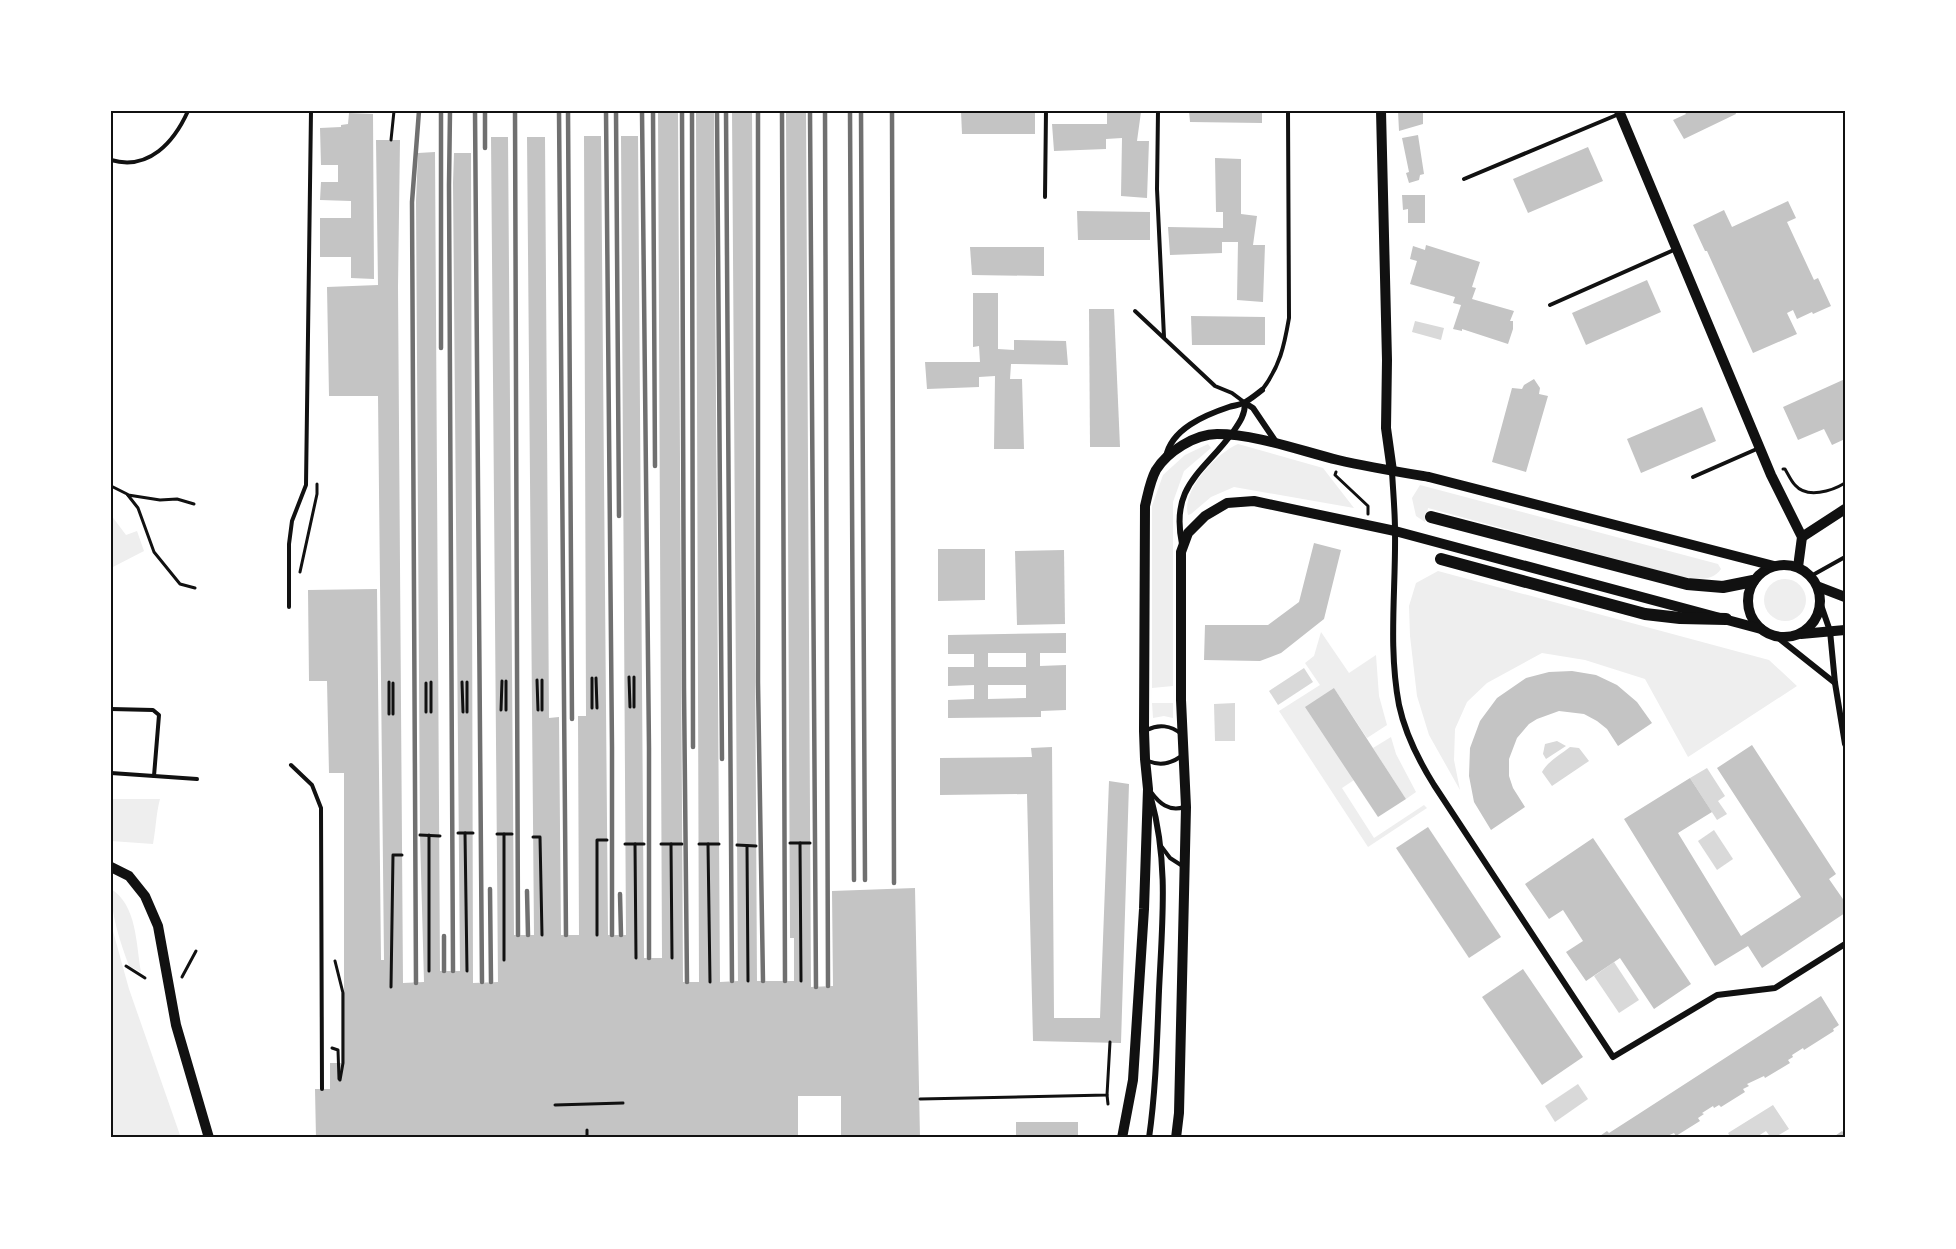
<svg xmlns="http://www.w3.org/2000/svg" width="1956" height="1249" font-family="'Asap Condensed',sans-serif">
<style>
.green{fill:#eee}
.water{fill:#d9d9d9}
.building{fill:#c4c4c4;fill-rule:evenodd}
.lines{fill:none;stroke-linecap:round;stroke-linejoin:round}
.path{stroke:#111;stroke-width:3}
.service{stroke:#111;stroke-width:4}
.minor{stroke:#111;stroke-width:6}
.tertiary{stroke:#111;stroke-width:10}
.secondary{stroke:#111;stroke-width:10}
.primary{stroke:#111;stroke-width:12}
.rail{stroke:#707070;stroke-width:4.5}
.neatline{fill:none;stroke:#111;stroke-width:2}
</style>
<rect width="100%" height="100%" fill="#fff"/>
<g class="green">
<polygon points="1208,444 1211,448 1184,471 1173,502 1173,686 1152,688 1152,506 1163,475 1185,455"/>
<path d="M 1238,444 L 1323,468 L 1354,508 L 1234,487 L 1211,497 L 1191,514 L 1188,515 C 1181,490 1217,453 1238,444 Z"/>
<path d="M 1420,485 L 1718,564 L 1721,569 C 1712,582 1697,579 1682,577 L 1428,508 L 1425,522 L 1416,516 L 1412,498 Z"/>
<polygon points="111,515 126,535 137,531 144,551 111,568"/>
<polygon points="1438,571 1769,660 1797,686 1688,757 1645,679 1585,660 1542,653 1487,683 1467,702 1455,729 1454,760 1460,790 1429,735 1417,696 1410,636 1409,606 1416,583"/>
<circle cx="1785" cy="600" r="21"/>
<polygon points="1321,632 1349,673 1376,655 1379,696 1387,725 1367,738 1334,688 1354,780 1342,788 1374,838 1424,805 1427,808 1368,847 1279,711 1320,685 1305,663 1314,656"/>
<polygon points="1152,703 1173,703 1173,718 1164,716 1153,718"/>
<polygon points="1391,737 1396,754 1416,792 1406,799 1373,748"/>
<path d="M 111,799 L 160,799 C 156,814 156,828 153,844 L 111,841 Z"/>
<path d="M 111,889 C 137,905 136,944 141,972 L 129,966 C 120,942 111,914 111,889 Z"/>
<polygon points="111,924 129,989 181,1138 111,1138"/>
</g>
<g class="water">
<polygon points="1415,321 1444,328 1441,340 1412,332"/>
<polygon points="1304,668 1313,682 1278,705 1269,691"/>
<polygon points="1235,703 1235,741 1215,741 1214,704"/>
<polygon points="1557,741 1566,746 1546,759 1543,754 1545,744"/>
<path d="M 1570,747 L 1579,748 L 1589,761 L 1552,786 L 1542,772 C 1548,761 1560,755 1570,747 Z"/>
<polygon points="1707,768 1725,796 1718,801 1727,814 1717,820 1690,778"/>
<polygon points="1714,830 1733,859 1717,870 1698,841"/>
<polygon points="1614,962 1639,1000 1619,1013 1594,976"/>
<polygon points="1578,1084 1588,1099 1555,1122 1545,1106"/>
<polygon points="1773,1105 1789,1129 1774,1138 1771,1138 1766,1131 1755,1138 1731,1138 1728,1133"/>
</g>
<g class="building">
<polygon points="658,111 678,111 683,982 699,982 696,111 714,111 720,982 738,981 732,111 752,111 757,981 794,981 794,938 790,938 786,111 806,111 811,987 833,986 832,891 915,888 920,1138 841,1138 841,1096 798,1096 798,1138 316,1138 315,1089 330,1089 330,1063 341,1063 341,993 344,993 344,773 329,773 327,681 309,681 308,590 377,589 381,960 384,960 378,396 329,396 327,287 378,285 376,140 400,140 398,287 403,983 424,982 420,835 416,201 418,153 435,152 440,971 460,971 453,183 454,153 471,153 473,983 498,982 491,137 508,137 514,935 534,935 527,137 545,137 549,718 559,717 561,935 579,935 578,716 586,716 584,136 601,136 608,935 626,935 621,136 638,136 644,958 662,958"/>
<polygon points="961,111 1035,111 1035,134 962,134"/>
<polygon points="1107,111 1141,112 1137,141 1149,141 1147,198 1121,196 1122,138 1106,139 1106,149 1054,151 1052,124 1107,124"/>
<polygon points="1189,111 1262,111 1262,123 1190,122"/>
<polygon points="1398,111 1420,111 1420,113 1423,113 1423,124 1399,131"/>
<polygon points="1684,111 1735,111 1736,114 1684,139 1673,120 1686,114"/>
<polygon points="349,113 373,114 374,279 351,278 351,257 320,257 320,218 351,218 351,201 320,200 321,182 338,182 338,165 321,165 320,128 341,127 341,125 348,124"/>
<polygon points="1418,135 1424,174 1420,175 1419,180 1409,183 1406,173 1409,172 1402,138"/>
<polygon points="1588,147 1603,181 1528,213 1513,179"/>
<polygon points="1215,158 1241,159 1241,214 1257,216 1253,245 1265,245 1263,302 1237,300 1238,242 1222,242 1222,253 1170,255 1168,227 1223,228 1223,212 1216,212"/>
<polygon points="1402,195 1425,195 1425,223 1408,223 1408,209 1403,210"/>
<polygon points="1788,201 1796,218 1787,222 1814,280 1818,278 1831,306 1813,314 1812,312 1797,319 1793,310 1787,313 1797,334 1753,353 1707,251 1705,251 1693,225 1724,210 1732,227"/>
<polygon points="1077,211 1150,212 1150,240 1078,240"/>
<polygon points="1426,245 1480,262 1472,287 1476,288 1472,299 1514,311 1510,321 1513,321 1513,329 1508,344 1462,329 1462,331 1453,329 1461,305 1453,303 1455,297 1410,284 1417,261 1410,259 1413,246 1425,250"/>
<polygon points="970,247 1044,247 1044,276 972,275"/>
<polygon points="1647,280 1661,312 1586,345 1572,313"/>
<polygon points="973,293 998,293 998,349 1014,350 1014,340 1066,341 1068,365 1011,364 1010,379 1022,379 1024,449 994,449 995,376 979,377 979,387 927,389 925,362 980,362 979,346 973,347"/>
<polygon points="1089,309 1114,309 1120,447 1090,447"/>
<polygon points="1191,316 1265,317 1265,345 1192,345"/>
<polygon points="1534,379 1540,388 1539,394 1548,396 1526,472 1492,462 1512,388 1522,389 1524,385"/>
<polygon points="1845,379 1845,439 1832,445 1824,429 1798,440 1783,407"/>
<polygon points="1702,407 1716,441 1641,473 1627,439"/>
<polygon points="1314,543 1341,550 1324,619 1281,653 1260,661 1204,660 1205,625 1268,625 1299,602"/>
<polygon points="938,549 985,549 985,600 938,601"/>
<polygon points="1064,550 1065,624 1017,625 1015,551"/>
<path d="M 1066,633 L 1066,653 L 1040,653 L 1040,666 L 1066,665 L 1066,710 L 1041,711 L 1041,717 L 948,718 L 948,700 L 974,699 L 974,685 L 948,686 L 948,667 L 974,667 L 974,654 L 948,654 L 948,635 ZM 988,653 L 1026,653 L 1026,667 L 988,667 ZM 988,685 L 1026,685 L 1026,698 L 988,699 Z"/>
<polygon points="1572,671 1596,675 1617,685 1637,702 1652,723 1618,746 1607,729 1597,721 1584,714 1559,711 1537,719 1529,724 1517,738 1509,759 1509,776 1513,788 1525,807 1491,830 1474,802 1469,776 1470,748 1480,721 1497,698 1526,678 1549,672"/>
<polygon points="1334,688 1406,799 1378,817 1305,707"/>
<polygon points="1752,745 1836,874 1829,879 1845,902 1845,913 1762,968 1748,946 1715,966 1624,819 1690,778 1712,812 1678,833 1741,936 1801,897 1717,768"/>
<polygon points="1052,747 1054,1018 1100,1018 1109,781 1129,784 1121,1043 1033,1041 1027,794 940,795 940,758 1032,757 1031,748"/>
<polygon points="1428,827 1501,937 1469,958 1396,848"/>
<polygon points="1593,838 1691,984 1654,1009 1620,958 1586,981 1566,952 1583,941 1563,910 1549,919 1525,884"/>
<polygon points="1523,969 1583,1057 1542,1085 1482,997"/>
<polygon points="1821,996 1839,1025 1833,1029 1834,1031 1804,1050 1803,1048 1792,1055 1793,1057 1788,1060 1790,1063 1765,1078 1764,1076 1747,1084 1749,1086 1743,1089 1745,1092 1721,1107 1719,1105 1714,1108 1713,1106 1702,1113 1704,1114 1698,1118 1700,1121 1676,1136 1674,1133 1663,1138 1597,1138 1607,1131 1609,1133 1637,1115"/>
<rect x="1016" y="1122" width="62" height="16"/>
<polygon points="1842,1131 1845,1134 1845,1138 1832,1138"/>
</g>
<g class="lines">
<g class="path">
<polyline points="324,111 330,111"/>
<polyline points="391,140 394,111"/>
<path d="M 1783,469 L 1785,469 C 1788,474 1791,481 1795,485 C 1807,499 1832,491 1845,483"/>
<polyline points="1336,472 1335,475 1368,506 1368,514"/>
<polyline points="111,486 127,494 138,508 154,552 180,584 195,588"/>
<polyline points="128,495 160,500 177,499 194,504"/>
<polyline points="300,572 317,494 317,484"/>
<polyline points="629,677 630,707"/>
<polyline points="634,677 634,707"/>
<polyline points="592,678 592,708"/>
<polyline points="596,678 597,708"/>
<polyline points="537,680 538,710"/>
<polyline points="542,680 542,710"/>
<polyline points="506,681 506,710"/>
<polyline points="431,682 431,712"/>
<polyline points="462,682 463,712"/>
<polyline points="393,683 393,714"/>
<polyline points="426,683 426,712"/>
<polyline points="501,710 502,681"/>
<polyline points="467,712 467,682"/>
<polyline points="389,714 389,682"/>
<polyline points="458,833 473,833"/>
<polyline points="465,833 467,971"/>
<polyline points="497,834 512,834"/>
<polyline points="420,835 440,836"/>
<polyline points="429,835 429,971"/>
<polyline points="533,837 540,837 542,935"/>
<polyline points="790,843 810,843"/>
<polyline points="800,843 801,981"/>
<polyline points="625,844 644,844"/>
<polyline points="635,844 636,958"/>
<polyline points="661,844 682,844"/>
<polyline points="671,844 672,958"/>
<polyline points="699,844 719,844"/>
<polyline points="708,844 710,982"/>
<polyline points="737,845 756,846"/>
<polyline points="747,846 748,981"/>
<polyline points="597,935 597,840 607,840"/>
<polyline points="504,960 504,834"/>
<polyline points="335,961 343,993 343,1063 340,1080"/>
<polyline points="126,966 145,978"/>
<polyline points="182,977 196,951"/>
<polyline points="391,987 393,855 402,855"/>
<polyline points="332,1048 338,1050 339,1079"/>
<polyline points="1107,1095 1108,1104"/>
<polyline points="920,1099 1107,1095 1110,1042"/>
<polyline points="555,1105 623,1103"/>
<polyline points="587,1130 587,1138"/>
</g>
<g class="service">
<polyline points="1158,111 1157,189 1164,337"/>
<path d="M 111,160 C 149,171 174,142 188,111"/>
<polyline points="1464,179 1619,114"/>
<polyline points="1045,197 1046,111"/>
<polyline points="1550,305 1676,249"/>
<polyline points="1135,311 1215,386 1232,393 1244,402"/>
<path d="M 1262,390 C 1280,366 1284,347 1289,318 L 1288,111"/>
<polyline points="1693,477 1759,448"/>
<polyline points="1811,576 1845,557"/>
<polyline points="289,607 289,544 292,521 306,485 311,111"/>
<polyline points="111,709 153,710 159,715 154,776"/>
<path d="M 1147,730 C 1158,724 1171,725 1181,734"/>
<path d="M 1148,761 C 1160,766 1170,764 1180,757"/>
<polyline points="291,765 312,785 321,808 322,1089"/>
<polyline points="111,773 197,779"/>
<path d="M 1151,792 C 1159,803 1169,812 1184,807"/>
<polyline points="1161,846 1170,858 1184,867"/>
</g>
<g class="minor">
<polyline points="1245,403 1253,408 1276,442"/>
<path d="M 1166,457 C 1171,429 1205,415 1229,407 C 1235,405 1242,405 1247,401 C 1252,398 1257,394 1262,390"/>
<path d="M 1392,471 C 1393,491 1395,511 1395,531 C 1396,589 1388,647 1399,705 C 1405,733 1419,761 1434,785 L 1613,1057 L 1717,995 L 1775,988 L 1845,944"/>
<path d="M 1182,544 C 1170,485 1203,473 1233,432 C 1240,422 1245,415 1245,403"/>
<polyline points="1821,605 1830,631 1835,683 1845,744"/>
<polyline points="1776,636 1835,683"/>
<path d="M 1149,1138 C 1156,1089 1157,1040 1159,991 C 1162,923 1169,864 1151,798"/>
</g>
<g class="tertiary">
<polyline points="1381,111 1387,360 1386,428 1392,471"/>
<polyline points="1619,111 1771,475 1802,537 1798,567"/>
<polyline points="1802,537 1845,509"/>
</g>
<g class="secondary">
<circle cx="1784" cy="601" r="36"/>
<polyline points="1819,587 1845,597"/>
<polyline points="1801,634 1845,630"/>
<polyline points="111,867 129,876 145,896 158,926 176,1025 209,1138"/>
<path d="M 1122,1138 L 1133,1080 L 1144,909 L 1148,789 L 1145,759 L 1144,731 L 1145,506 C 1148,494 1150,481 1156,470 C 1167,452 1195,434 1217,434 C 1256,434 1301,451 1338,460 C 1368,467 1399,472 1429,477 L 1774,566"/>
<polyline points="1176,1138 1179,1113 1186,807 1181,700 1181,552 1188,533 1205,516 1227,503 1254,501 1395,531 1761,629"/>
</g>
<g class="primary">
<polyline points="1431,517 1687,584 1723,587 1753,581"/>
<polyline points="1441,559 1645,614 1680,618 1726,619"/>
</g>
<g class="rail">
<polyline points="441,111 441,348"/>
<polyline points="450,111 449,185 453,971"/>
<polyline points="475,111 482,982"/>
<polyline points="485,111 485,148"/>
<polyline points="515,111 518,935"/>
<polyline points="559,111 566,935"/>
<polyline points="568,111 572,719"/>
<polyline points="606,111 612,747 612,935"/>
<polyline points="616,111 619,516"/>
<polyline points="642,111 649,748 649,958"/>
<polyline points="653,111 655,466"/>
<polyline points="682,111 684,688 687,982"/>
<polyline points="692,111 693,747"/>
<polyline points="717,111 722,759"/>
<polyline points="726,111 732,981"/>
<polyline points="758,111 758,682 763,981"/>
<polyline points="782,111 785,981"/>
<polyline points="810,111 816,987"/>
<polyline points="825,111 828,986"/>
<polyline points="850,111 854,880"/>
<polyline points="861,111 865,880"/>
<polyline points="892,111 894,883"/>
<polyline points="490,889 491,982"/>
<polyline points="527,891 528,935"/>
<polyline points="620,894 621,935"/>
<polyline points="444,936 444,971"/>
<polyline points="416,983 412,202 419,111"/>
</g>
</g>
<rect width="1956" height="1249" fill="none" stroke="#ffffff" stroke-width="225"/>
<rect x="112" y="112" width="1732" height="1024" class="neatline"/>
</svg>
